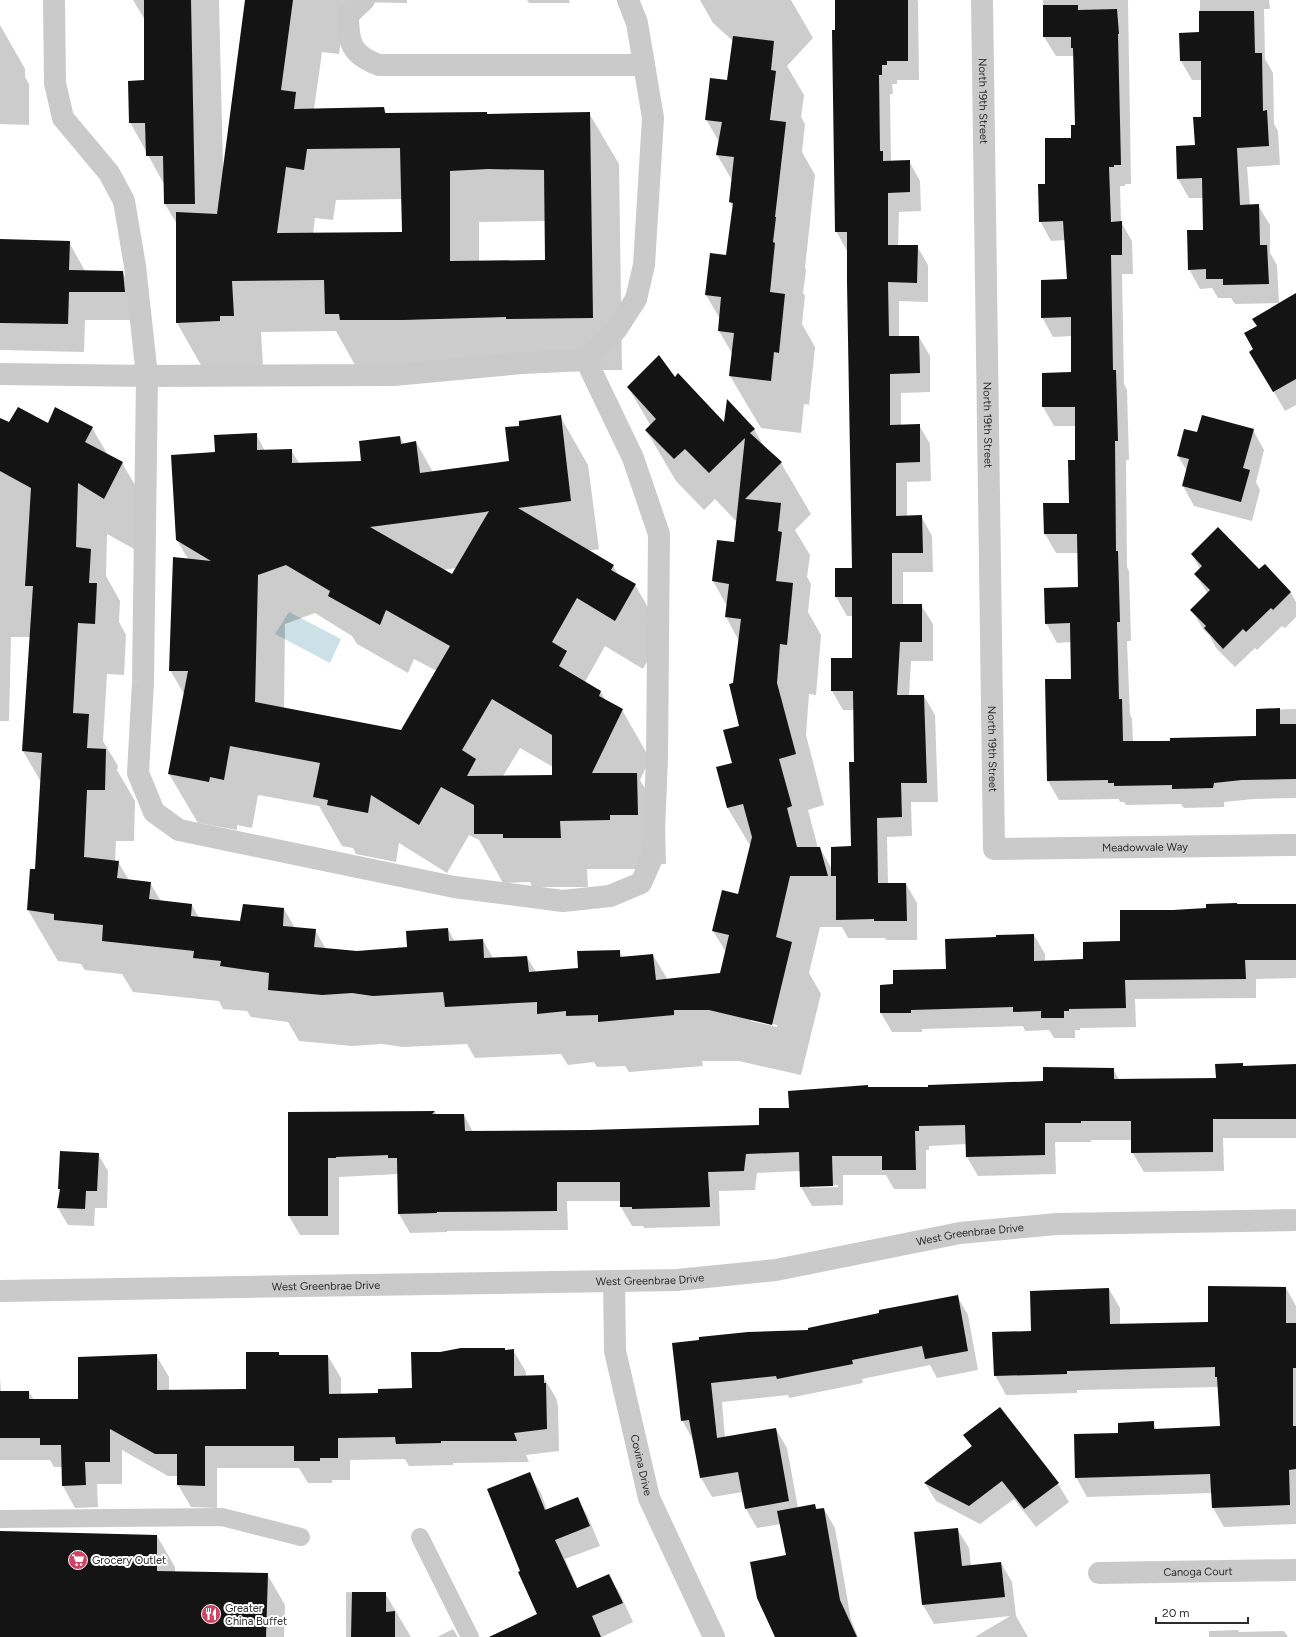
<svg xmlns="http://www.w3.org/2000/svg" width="1296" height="1637" font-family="Figtree,sans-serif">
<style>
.water{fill:#cbe1e7}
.shadow{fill:#0003;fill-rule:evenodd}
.building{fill:#141414;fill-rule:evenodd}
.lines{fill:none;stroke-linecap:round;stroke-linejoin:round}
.service{stroke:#cacaca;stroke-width:18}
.minor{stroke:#cacaca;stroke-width:22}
.tertiary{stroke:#cacaca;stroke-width:22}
.labels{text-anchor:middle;stroke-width:4;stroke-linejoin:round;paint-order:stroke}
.street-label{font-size:11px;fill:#2d2d2d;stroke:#fff}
.poi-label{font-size:11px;fill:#2d2d2d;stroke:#fff;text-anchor:start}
</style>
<rect width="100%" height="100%" fill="#fff"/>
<polygon class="water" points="289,612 341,639 330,663 275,634"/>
<g class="shadow">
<path d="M 133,0 L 219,0 L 219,2 L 223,167 L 224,167 L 246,0 L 407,0 L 407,3 L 346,2 L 339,54 L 322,52 L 314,109 L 384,108 L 387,114 L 488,115 L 589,113 L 619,164 L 622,370 L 536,370 L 355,365 L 336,331 L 261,332 L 263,367 L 206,374 L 177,323 L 177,224 L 165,204 L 165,186 L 130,122 L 145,81 L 145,20 ZM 402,199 L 403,233 L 313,234 L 315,218 L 333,220 L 336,200 ZM 545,221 L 546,261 L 479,262 L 479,222 Z"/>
<polygon points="527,0 569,0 570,3 529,3"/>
<path d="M 700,0 L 791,0 L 813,38 L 787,66 L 804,95 L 801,117 L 805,124 L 802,152 L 815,175 L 805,268 L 806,270 L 803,293 L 805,296 L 802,324 L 815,347 L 809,405 L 804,404 L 801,433 L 761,428 L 730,376 L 733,355 L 719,331 L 720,319 L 706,295 L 727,256 L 734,209 L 730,202 L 732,180 L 717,155 L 719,142 L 706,119 L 728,81 L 734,42 L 713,23 ZM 772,90 L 774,90 L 770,125 L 768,125 Z"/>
<path d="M 836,0 L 917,0 L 918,1 L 919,80 L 897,80 L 897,84 L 892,84 L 893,94 L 890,94 L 891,162 L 909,161 L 920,181 L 921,211 L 899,212 L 898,246 L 917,246 L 928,265 L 928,302 L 899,301 L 899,337 L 919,337 L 930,356 L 930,392 L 901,393 L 901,425 L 919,425 L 930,444 L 931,481 L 907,482 L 907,517 L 921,516 L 932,536 L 933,572 L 903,572 L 903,605 L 921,605 L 933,624 L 933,661 L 911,661 L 909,696 L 924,696 L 935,715 L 938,802 L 911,802 L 912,836 L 887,837 L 888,884 L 906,884 L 917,903 L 917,940 L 886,940 L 885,938 L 848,938 L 842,927 L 820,927 L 809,973 L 821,994 L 801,1075 L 739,1061 L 702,1061 L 703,1066 L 629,1072 L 625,1066 L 597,1067 L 594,1062 L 568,1065 L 561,1054 L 475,1058 L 467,1044 L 403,1047 L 382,1044 L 352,1046 L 299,1041 L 288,1022 L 251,1017 L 247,1011 L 223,1009 L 219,1001 L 133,992 L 122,974 L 85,970 L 81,964 L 58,961 L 28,910 L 36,871 L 41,782 L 23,751 L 31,637 L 11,637 L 9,721 L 0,721 L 0,419 L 10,423 L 92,428 L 108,455 L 122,463 L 152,514 L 134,549 L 107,534 L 106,576 L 120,601 L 119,622 L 126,635 L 124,675 L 107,674 L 103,741 L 118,766 L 117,770 L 135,801 L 134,841 L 116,841 L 115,861 L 118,862 L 129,880 L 150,883 L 161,901 L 192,905 L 199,918 L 241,922 L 284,909 L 295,928 L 315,930 L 326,949 L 357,952 L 408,948 L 448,929 L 455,942 L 483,940 L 493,958 L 527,957 L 536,972 L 579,969 L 619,951 L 623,957 L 653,955 L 668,980 L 721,974 L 726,952 L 713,931 L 739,895 L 751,847 L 727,807 L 733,764 L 741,726 L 734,683 L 739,641 L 726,617 L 727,606 L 713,581 L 735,543 L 737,522 L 715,499 L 704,510 L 676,481 L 646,430 L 651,426 L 628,387 L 675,379 L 725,424 L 754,429 L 765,448 L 781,463 L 811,514 L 795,530 L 810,555 L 807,577 L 811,584 L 808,612 L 821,635 L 816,695 L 809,694 L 806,735 L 824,805 L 808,810 L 818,848 L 820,848 L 832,869 L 852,847 L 855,763 L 855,710 L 843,710 L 832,691 L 853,659 L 853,616 L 847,616 L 836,597 L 853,569 L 847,251 L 836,231 ZM 751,1019 L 777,1025 L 777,1027 L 751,1021 Z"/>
<polygon points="1043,0 1128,0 1131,184 1125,184 1125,186 1120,186 1121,222 1132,241 1133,274 1122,274 1124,384 1127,390 1129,460 1126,460 1127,567 1129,571 1131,641 1127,641 1130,715 1132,719 1133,742 1258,737 1257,710 1296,709 1296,798 1254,799 1224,802 1224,807 1184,808 1181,804 1126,805 1124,802 1120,802 1119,799 1059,800 1048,781 1072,680 1071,642 1057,643 1046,623 1080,588 1078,553 1056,553 1045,534 1044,504 1070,504 1076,461 1076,426 1054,426 1043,407 1072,373 1072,336 1053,337 1042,317 1068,280 1065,240 1051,241 1040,221 1046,185 1072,139 1076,126 1075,56 1056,56 1044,37"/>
<polygon points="1200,0 1269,0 1270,9 1264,9 1265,59 1273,73 1274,124 1278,131 1280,165 1247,167 1250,205 1258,205 1270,225 1270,253 1277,265 1279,303 1235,304 1231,298 1218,298 1212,288 1200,289 1189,269 1204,231 1204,198 1189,198 1178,179 1196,146 1202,118 1202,80 1192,80 1181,61 1180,34 1200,33"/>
<polygon points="0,25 25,69 25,77 29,84 29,125 0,124"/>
<polygon points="0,240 69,242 85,271 122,272 139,300 141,320 85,320 84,352 0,350"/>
<polygon points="1296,311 1296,405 1285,411 1251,352"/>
<path d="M 560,416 L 588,465 L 599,549 L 588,551 L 613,566 L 618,575 L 635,585 L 663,633 L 643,669 L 605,646 L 585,682 L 601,692 L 606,701 L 622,710 L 650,759 L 640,780 L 665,822 L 666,864 L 637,864 L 637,869 L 587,869 L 588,887 L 532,887 L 530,882 L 503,883 L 479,840 L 469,835 L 447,873 L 399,843 L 396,862 L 356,854 L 353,848 L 342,846 L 319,806 L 258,795 L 252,828 L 237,825 L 237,830 L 198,823 L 169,774 L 184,694 L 170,670 L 188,559 L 177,540 L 216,453 L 256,434 L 265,451 L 291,450 L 299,463 L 362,462 L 400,437 L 404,444 L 416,442 L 433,472 L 510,462 L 520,427 ZM 457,568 L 452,576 L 442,570 ZM 315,613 L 352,636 L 357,644 L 408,673 L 414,659 L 437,671 L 401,731 L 284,709 L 285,624 ZM 520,748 L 553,767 L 553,776 L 503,776 Z"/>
<polygon points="1253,430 1264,450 1256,482 1260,490 1252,521 1194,506 1183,486 1187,471 1178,456 1198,434"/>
<polygon points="1192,554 1259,571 1264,565 1291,593 1296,602 1296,617 1285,628 1282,626 1257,650 1255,648 1235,667 1216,648 1210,636 1203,629 1192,610 1208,594 1195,574 1200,569"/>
<polygon points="1296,905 1296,978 1256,979 1256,998 1135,999 1136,1027 1080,1028 1080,1030 1075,1030 1075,1038 1054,1038 1049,1030 1025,1031 1023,1026 922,1029 922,1032 892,1032 881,1013 881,986 894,985 947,970 1034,935 1045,954 1045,962 1084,960 1121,942 1173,911"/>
<path d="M 1243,1064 L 1244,1067 L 1296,1065 L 1296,1138 L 1223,1138 L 1224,1171 L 1144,1172 L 1132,1152 L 1132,1140 L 1091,1140 L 1091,1142 L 1055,1142 L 1056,1174 L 978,1176 L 967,1157 L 967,1144 L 929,1146 L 929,1150 L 926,1150 L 926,1189 L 894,1189 L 886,1175 L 843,1175 L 843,1205 L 812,1206 L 801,1187 L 800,1171 L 757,1173 L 755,1190 L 719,1191 L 720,1226 L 644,1228 L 643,1226 L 632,1226 L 621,1207 L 621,1201 L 567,1201 L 568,1230 L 447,1231 L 447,1232 L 410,1233 L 399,1214 L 398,1174 L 339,1177 L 339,1235 L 300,1235 L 289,1216 L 289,1113 L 435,1112 L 437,1115 L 464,1115 L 473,1132 L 589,1131 L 760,1126 L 790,1109 L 868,1088 L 929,1088 L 1044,1082 L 1113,1069 L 1119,1080 L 1217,1079 ZM 838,1185 L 838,1187 L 810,1188 L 810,1186 Z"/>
<polygon points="98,1154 108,1171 107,1208 95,1208 94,1226 68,1225 58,1208 61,1191 59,1189"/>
<polygon points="1286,1288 1296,1306 1296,1524 1224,1527 1213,1508 1212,1493 1087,1497 1076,1477 1119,1434 1153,1422 1157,1430 1221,1427 1219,1387 1077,1390 1077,1393 1006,1395 995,1375 1032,1332 1109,1289 1120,1308 1120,1325 1209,1323"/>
<polygon points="957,1296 968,1315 978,1370 937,1378 930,1365 862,1379 863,1383 789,1398 788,1395 722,1402 725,1438 776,1429 787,1448 798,1508 815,1505 817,1510 824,1509 835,1528 851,1620 858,1637 776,1637 787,1556 781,1524 757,1528 746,1509 743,1492 712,1497 701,1478 693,1440 682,1420 673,1344 808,1331"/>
<polygon points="504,1349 506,1351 513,1350 526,1372 526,1376 543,1376 556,1398 558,1406 559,1451 526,1455 529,1462 453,1463 453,1465 409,1466 405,1459 350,1460 350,1480 332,1480 332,1483 308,1483 299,1468 217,1468 217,1508 191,1507 178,1485 178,1476 168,1476 122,1450 122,1484 97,1484 98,1507 75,1508 63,1486 62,1467 54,1467 50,1460 0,1460 0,1378 1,1392 29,1392 34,1400 79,1400 156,1355 169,1377 169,1391 247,1390 278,1353 280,1356 328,1356 341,1378 341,1394 379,1394 413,1389 440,1353"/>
<polygon points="1000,1408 1058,1484 1069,1502 1036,1527 1014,1499 980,1524 936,1501 925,1483 972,1447 964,1435"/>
<polygon points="529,1473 541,1493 547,1510 577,1498 588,1517 600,1546 565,1559 578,1589 609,1575 620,1594 633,1622 602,1637 532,1637 539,1615 521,1572"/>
<polygon points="957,1529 969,1548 971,1566 1001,1563 1012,1582 1016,1616 1028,1637 975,1637 1010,1616 934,1624 923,1605 915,1533"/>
<polygon points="0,1532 157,1536 175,1567 175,1572 267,1574 285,1605 284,1637 0,1637"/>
<polygon points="346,1592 385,1593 411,1637 346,1637"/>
<polygon points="453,1629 458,1637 437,1637"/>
<polygon points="1238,1630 1239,1632 1284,1631 1288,1637 1209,1637 1209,1631"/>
</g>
<g class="building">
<polygon points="144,0 191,0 195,204 164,204 163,156 146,156 145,123 129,123 128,81 144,80"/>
<path d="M 245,0 L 293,0 L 281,90 L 296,92 L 294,109 L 384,107 L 385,113 L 487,112 L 487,114 L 590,112 L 593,318 L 506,319 L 506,317 L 403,320 L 340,320 L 339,314 L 325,314 L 324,280 L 232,281 L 234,316 L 220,316 L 220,321 L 176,323 L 176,212 L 217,214 ZM 400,148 L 402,232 L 277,233 L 286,167 L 304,170 L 307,149 ZM 488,169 L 544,170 L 545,260 L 450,261 L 450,171 Z"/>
<polygon points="835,0 908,0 908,61 887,61 887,65 882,65 882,75 879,75 880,151 883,151 883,161 910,160 910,192 888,193 888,245 918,245 917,283 888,282 889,336 919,336 920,373 890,374 890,425 920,424 920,462 896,463 896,516 922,515 923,553 892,553 892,604 922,604 922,642 900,642 897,695 924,695 927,783 901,783 902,817 877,818 878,883 906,883 907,921 874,921 874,919 836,920 836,876 831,876 831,847 851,846 849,762 854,762 853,691 831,691 831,658 852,658 852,597 835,597 835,568 852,568 847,282 847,232 835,232 832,30 835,30"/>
<polygon points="1043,5 1078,5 1078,10 1117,9 1119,34 1118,34 1121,165 1114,165 1114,167 1109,167 1111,222 1122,221 1122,255 1111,255 1113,370 1116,370 1118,441 1115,441 1116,551 1118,551 1120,622 1117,622 1119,699 1122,699 1123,741 1170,741 1170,738 1256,736 1256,709 1280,708 1280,724 1296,724 1296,779 1242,780 1214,783 1213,788 1172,789 1172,785 1114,786 1114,783 1108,783 1108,780 1047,781 1045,679 1071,679 1070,623 1045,624 1044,588 1078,587 1077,534 1044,534 1043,503 1069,503 1068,460 1075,460 1075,407 1042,407 1042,373 1071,372 1071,317 1041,318 1041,280 1067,279 1063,221 1039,222 1038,184 1045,184 1045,138 1071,138 1071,125 1075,125 1073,48 1071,48 1071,37 1043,37"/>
<polygon points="1199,11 1254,11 1255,53 1262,53 1263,111 1267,110 1269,146 1237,148 1240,205 1259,204 1260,245 1267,245 1269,284 1223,285 1223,279 1206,279 1206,269 1188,270 1187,230 1203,230 1202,178 1177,179 1176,146 1195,145 1193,117 1201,117 1201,61 1180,61 1179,33 1199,32"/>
<polygon points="733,36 774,41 771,70 776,71 770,120 786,122 775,217 776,217 773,242 775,243 770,292 785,294 779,353 774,352 771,381 729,376 734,333 718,331 721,297 705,295 710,253 726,255 733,203 729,202 734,157 716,155 722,122 705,120 710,78 727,80"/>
<polygon points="0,239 70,241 69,270 123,271 125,292 69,292 68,324 0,323"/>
<polygon points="1296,293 1296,379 1273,392 1249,352 1253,349 1244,333 1257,326 1252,319"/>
<polygon points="659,355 675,377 678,373 724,422 727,399 755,429 750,433 782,462 745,499 781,503 778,531 782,532 776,581 793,583 787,645 780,644 777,683 796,754 779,759 792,806 787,808 797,847 820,847 828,876 790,876 776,937 792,942 772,1025 709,1010 674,1010 674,1015 598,1022 598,1015 566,1016 566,1011 537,1014 537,1002 445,1007 443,992 373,996 352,993 322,995 268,990 269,973 220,966 221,961 193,958 194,951 102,941 103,925 54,920 54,914 27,910 30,869 35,869 42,753 22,751 33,586 25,586 31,488 0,471 0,418 9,422 18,407 48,423 55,407 93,427 85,442 123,462 104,499 78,483 76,547 91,549 89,583 97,583 95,624 78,623 73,713 89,714 87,748 106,749 105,790 87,790 84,857 119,861 117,878 151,882 149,899 192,904 191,916 240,921 243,904 284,908 283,926 316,929 314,947 357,951 407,947 406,931 448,928 449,941 483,939 484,958 527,956 529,972 578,968 577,951 620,950 620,957 653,954 656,980 720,973 729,935 712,931 722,890 738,894 752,837 743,804 727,808 716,767 732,763 723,730 739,726 729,684 733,683 741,619 725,617 729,584 712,581 717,540 734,542 745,438 709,473 685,449 674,459 645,430 656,419 627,387"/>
<path d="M 561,415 L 571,501 L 518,508 L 614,565 L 611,570 L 636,584 L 615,621 L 577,598 L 552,642 L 567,651 L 559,666 L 601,691 L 599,696 L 623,709 L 592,773 L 637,773 L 638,815 L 610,815 L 610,820 L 560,821 L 561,838 L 503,838 L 503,834 L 474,834 L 474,805 L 441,787 L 419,825 L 371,795 L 368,813 L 327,805 L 328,800 L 313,797 L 320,763 L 230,746 L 224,780 L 210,777 L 209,782 L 168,774 L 188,671 L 169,671 L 173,557 L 211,561 L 176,540 L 171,455 L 215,452 L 214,435 L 257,433 L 257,450 L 292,449 L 292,463 L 361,461 L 359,441 L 400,436 L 401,444 L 416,441 L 420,473 L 509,461 L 505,427 L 519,426 L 519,421 ZM 489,511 L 452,574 L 370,527 L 485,512 ZM 286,565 L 330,591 L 328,596 L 380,625 L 386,610 L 450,646 L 401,730 L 255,702 L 258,575 ZM 492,699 L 552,735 L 552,775 L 467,776 L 476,759 L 462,750 Z"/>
<polygon points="1202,415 1254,429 1243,468 1250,470 1241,502 1182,486 1189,459 1177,456 1184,429 1197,432"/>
<polygon points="1218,527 1259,569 1265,564 1291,592 1273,610 1271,608 1246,632 1243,629 1223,649 1204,628 1206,626 1190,610 1210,590 1194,574 1202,566 1191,554"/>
<polygon points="1237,903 1237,904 1296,904 1296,960 1245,960 1246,979 1125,980 1126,1008 1069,1009 1069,1011 1064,1011 1064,1018 1041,1018 1041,1011 1013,1012 1013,1007 911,1010 911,1013 880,1013 880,985 893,984 893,970 946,969 945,939 996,937 996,935 1034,934 1034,961 1083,959 1083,942 1120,941 1120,910 1173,910 1206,908 1206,904"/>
<polygon points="1243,1063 1243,1066 1296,1064 1296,1119 1213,1119 1213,1152 1131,1153 1131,1121 1081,1121 1081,1123 1045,1123 1045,1155 966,1157 965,1125 919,1126 919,1131 915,1131 916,1170 882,1170 882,1156 832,1156 833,1186 800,1187 799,1152 746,1154 744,1171 708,1172 710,1207 632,1209 632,1207 620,1207 620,1182 557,1182 557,1211 437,1212 437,1213 398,1214 397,1158 388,1158 388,1155 336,1157 336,1158 328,1158 328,1216 288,1216 288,1112 435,1111 432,1114 464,1114 465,1131 589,1130 759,1125 759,1108 789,1108 788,1091 868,1085 868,1087 928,1087 928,1085 1043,1081 1043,1067 1114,1068 1114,1079 1216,1078 1215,1064"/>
<polygon points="60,1151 99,1153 97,1191 86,1191 85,1209 57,1208 60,1189 58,1189"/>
<polygon points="1208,1286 1286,1287 1286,1323 1296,1323 1296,1368 1293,1368 1293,1426 1296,1426 1296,1469 1289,1470 1290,1505 1212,1508 1210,1474 1075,1478 1074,1434 1118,1433 1118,1423 1154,1421 1154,1429 1220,1426 1217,1377 1215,1377 1215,1367 1067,1371 1067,1374 994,1376 992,1332 1031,1331 1030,1291 1109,1288 1110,1324 1208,1322"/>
<polygon points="958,1295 968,1351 925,1359 922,1346 852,1360 853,1364 777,1379 776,1376 711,1383 717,1438 776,1428 789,1501 745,1509 738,1472 700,1478 689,1420 681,1421 672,1343 699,1340 699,1337 748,1332 808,1330 808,1328 879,1313 879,1310"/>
<polygon points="461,1348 505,1348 505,1350 514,1349 514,1376 544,1375 544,1383 546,1383 547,1429 514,1433 517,1441 441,1441 441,1443 396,1444 395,1437 338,1438 338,1458 320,1458 320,1461 294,1461 294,1446 205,1446 205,1486 177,1485 177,1454 155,1454 110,1429 110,1462 85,1462 86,1485 62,1486 61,1445 40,1445 40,1438 0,1438 0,1391 29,1391 29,1399 78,1399 78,1357 157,1354 157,1390 246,1389 246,1352 279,1352 279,1355 328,1355 329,1394 378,1393 378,1389 412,1388 411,1352 440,1352"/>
<polygon points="1000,1407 1059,1483 1024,1509 1002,1481 969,1506 924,1483 972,1446 963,1435"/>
<polygon points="530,1472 545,1510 578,1497 590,1526 555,1540 577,1588 609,1574 623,1603 592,1616 601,1637 489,1637 537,1614 518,1572 520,1571 487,1489"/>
<polygon points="815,1504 816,1509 824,1508 840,1600 857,1637 775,1637 757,1598 750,1562 786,1555 777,1511"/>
<polygon points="958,1528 962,1566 1001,1562 1005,1597 922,1605 914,1532"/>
<polygon points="0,1531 157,1535 157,1571 268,1573 266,1637 0,1637"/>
<polygon points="352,1592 386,1592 386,1612 395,1611 395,1637 351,1637"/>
</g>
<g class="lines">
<g class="service">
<polyline points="0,1519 222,1517 301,1537"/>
<polyline points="420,1537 470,1637"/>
</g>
<g class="minor">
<polyline points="54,0 55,83 63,118 109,173 124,201 135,266 147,376 143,682 138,773 154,812 179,830 454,887 563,901 610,896 641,883 653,856 657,758 659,534 633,458 586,360"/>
<path d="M 364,0 L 348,15 C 348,44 352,55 379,65 L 644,65"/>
<path id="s1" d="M 982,0 L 994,849 L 1296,845"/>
<polyline points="0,374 147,376 394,375 522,363 586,360 616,330 636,299 644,265 653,118 637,23 628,0"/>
<path id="s2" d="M 614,1281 L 615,1351 L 649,1498 L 714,1637"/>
<path id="s3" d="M 1099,1573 L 1296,1570"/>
</g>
<path class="tertiary" id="s4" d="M 0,1291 L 677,1280 L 776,1270 L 960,1233 L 1057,1224 L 1296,1220"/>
</g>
<defs>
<symbol id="supermarket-disc" viewBox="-11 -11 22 22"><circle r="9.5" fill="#cf4466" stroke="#fff"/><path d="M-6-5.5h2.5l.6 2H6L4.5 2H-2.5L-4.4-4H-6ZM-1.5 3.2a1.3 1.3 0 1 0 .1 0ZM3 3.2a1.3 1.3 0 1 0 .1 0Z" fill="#fff"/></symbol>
<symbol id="restaurant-disc" viewBox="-11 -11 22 22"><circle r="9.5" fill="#cf4466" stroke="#fff"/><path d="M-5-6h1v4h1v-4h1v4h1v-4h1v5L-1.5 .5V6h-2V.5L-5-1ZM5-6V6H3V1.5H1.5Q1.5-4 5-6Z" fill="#fff"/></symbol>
</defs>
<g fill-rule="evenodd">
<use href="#supermarket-disc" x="67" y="1549" width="22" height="22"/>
<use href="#restaurant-disc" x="200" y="1603" width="22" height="22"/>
</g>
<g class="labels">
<g class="street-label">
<text dy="4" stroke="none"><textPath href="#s1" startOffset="101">North 19th Street</textPath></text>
<text dy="4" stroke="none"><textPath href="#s1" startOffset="425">North 19th Street</textPath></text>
<text dy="4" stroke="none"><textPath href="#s1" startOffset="749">North 19th Street</textPath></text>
<text dy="4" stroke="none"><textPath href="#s1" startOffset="1000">Meadowvale Way</textPath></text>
<text dy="4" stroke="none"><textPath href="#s4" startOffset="974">West Greenbrae Drive</textPath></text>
<text dy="4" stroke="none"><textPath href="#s4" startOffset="650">West Greenbrae Drive</textPath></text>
<text dy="4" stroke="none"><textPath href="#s4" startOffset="326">West Greenbrae Drive</textPath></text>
<text dy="4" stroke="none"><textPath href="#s2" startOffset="187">Covina Drive</textPath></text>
<text dy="4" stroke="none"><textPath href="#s3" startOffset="99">Canoga Court</textPath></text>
</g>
<g class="poi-label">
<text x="92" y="1564">Grocery Outlet</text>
<text x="225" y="1612">Greater<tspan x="225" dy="13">China Buffet</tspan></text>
</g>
</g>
<path d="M1156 1617v6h92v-6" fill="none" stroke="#2d2d2d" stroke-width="2"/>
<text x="1162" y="1617" font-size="12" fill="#2d2d2d" stroke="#ffffff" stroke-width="3" paint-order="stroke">20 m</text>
</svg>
